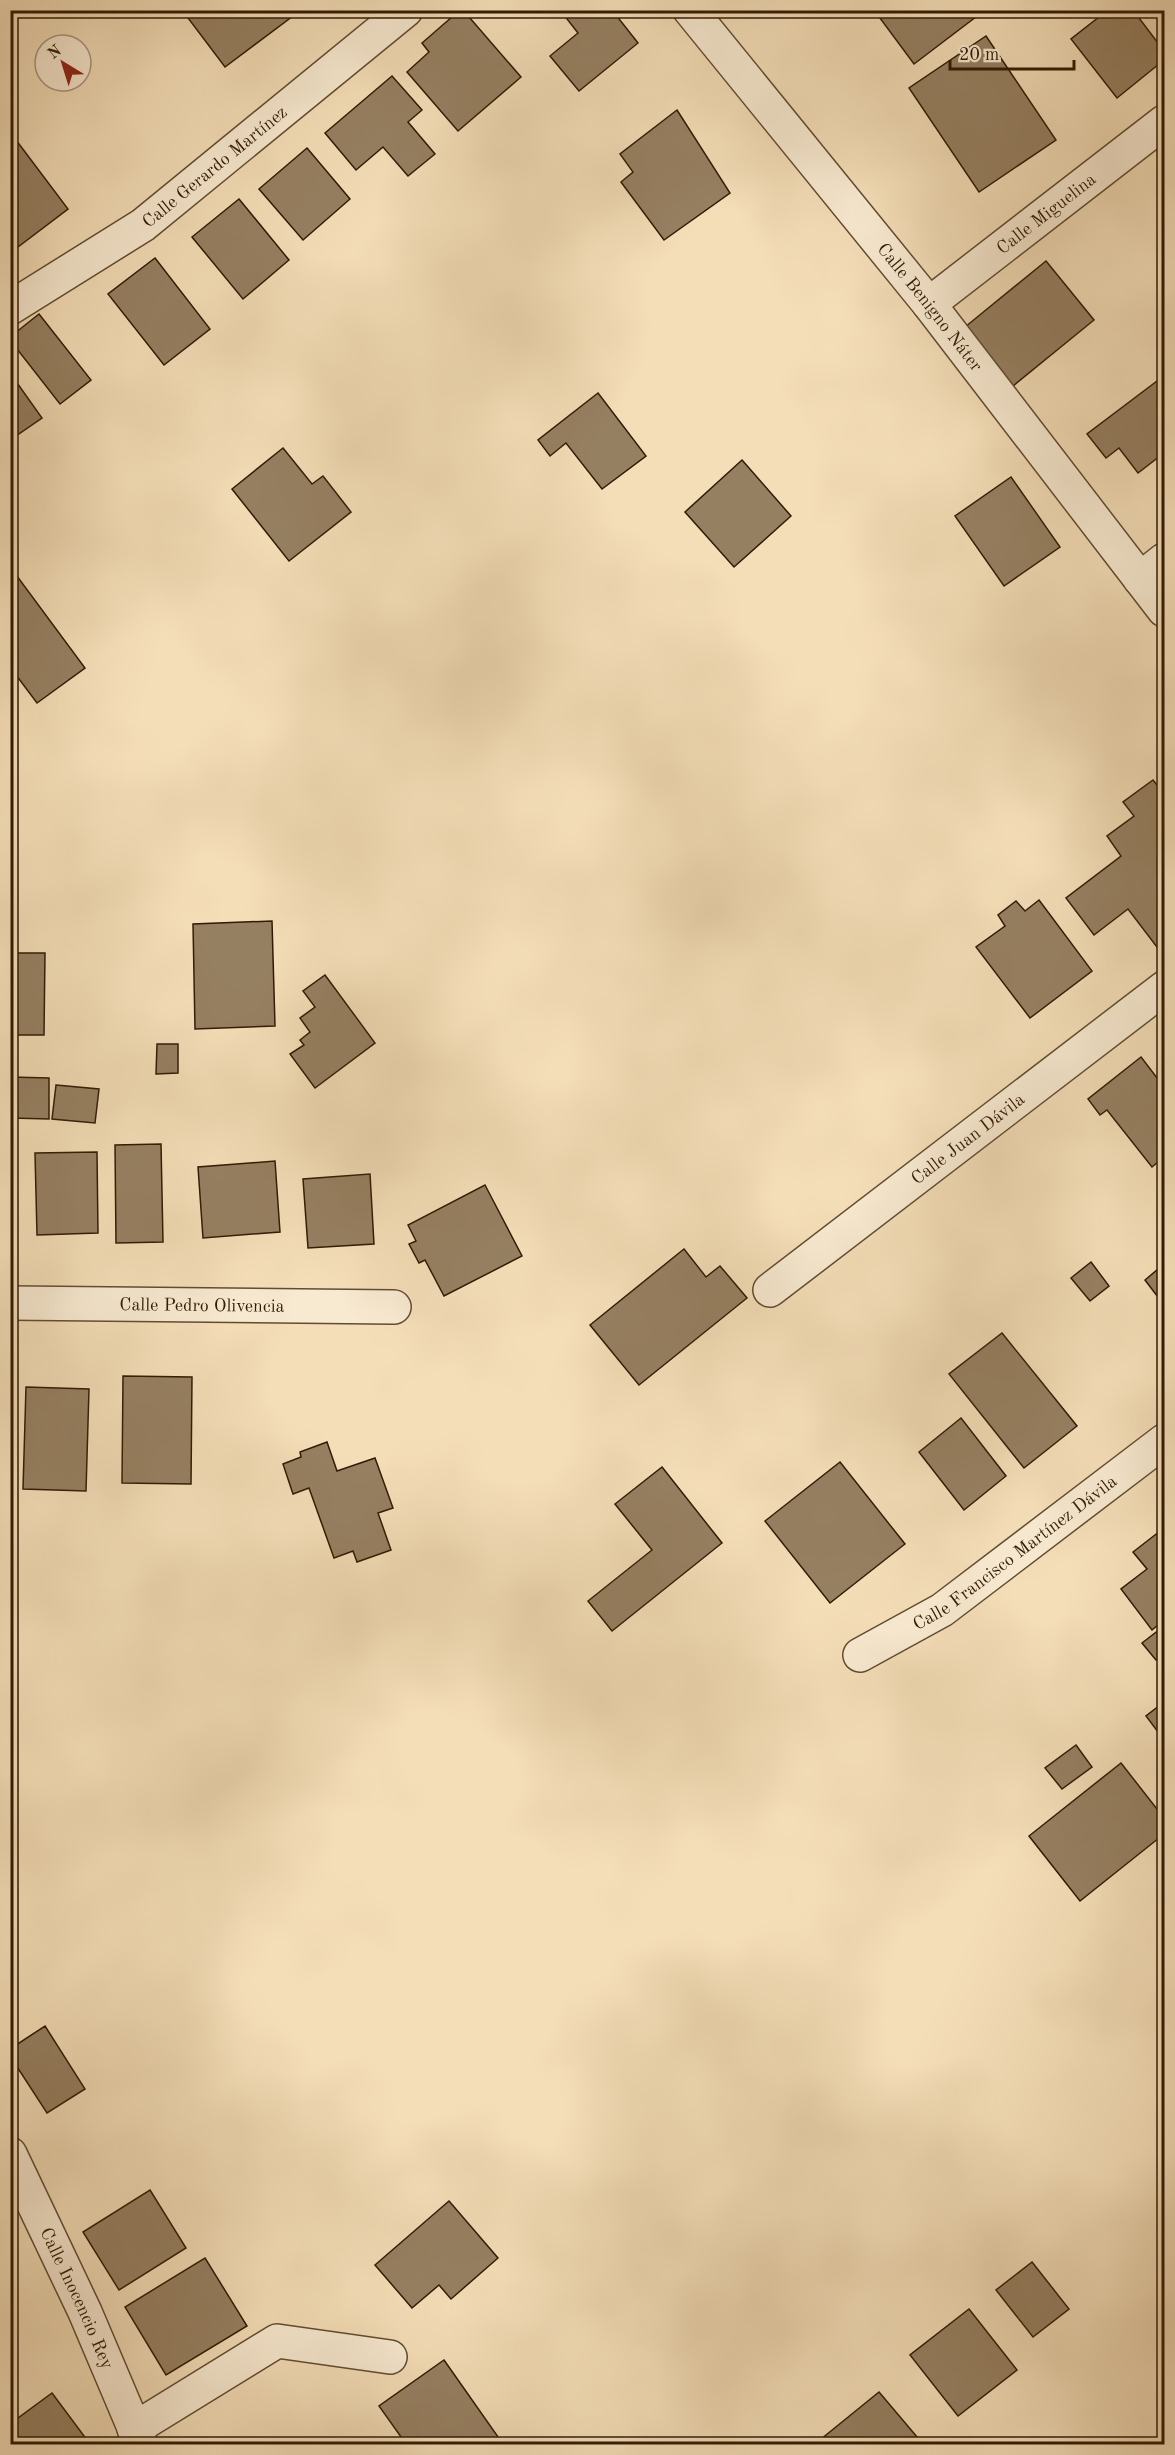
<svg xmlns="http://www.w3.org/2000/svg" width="1175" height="2455" font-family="'Old Standard TT',serif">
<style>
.building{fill:#968062;stroke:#301b04;stroke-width:1.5}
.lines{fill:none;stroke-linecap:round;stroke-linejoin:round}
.street-casing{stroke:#614c31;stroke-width:36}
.street{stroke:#f8ead1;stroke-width:33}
.labels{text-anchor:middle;stroke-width:6;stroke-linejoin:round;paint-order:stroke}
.street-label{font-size:18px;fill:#301b04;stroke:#f8ead1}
</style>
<rect width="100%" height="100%" fill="#f4deb8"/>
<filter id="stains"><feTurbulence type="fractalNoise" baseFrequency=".00333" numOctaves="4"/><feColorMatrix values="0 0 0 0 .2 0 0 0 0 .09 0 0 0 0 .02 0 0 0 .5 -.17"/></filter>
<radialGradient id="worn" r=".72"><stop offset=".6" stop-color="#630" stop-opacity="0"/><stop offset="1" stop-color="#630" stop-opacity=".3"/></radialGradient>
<g class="building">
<polygon points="182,10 301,10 225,67"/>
<polygon points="460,10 463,10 521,77 458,131 407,72 429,52 422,43"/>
<polygon points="560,10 612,10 638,43 579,91 550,56 578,33"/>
<polygon points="874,10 985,10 914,64"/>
<polygon points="1108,10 1133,10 1164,51 1164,60 1117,98 1071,39"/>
<polygon points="986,36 1056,140 979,192 909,88"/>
<polygon points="392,76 422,110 408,122 435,154 408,176 383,147 356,170 325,133"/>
<polygon points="677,110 730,193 664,240 621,182 633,172 620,154"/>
<polygon points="10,132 68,209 10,253"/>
<polygon points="307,148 350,199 303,240 259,189"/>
<polygon points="239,199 289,260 243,299 192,237"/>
<polygon points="155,258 210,329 164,365 108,294"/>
<polygon points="1046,261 1094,320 1013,386 965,327"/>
<polygon points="39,314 91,380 60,404 10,340 10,337"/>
<polygon points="10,373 42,418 10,440"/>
<polygon points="1157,381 1164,392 1164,453 1138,473 1119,448 1106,458 1087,434"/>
<polygon points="598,393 646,456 602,489 566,443 550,456 538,440"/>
<polygon points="283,448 312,484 323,476 351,512 289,561 232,489"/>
<polygon points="742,460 791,516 734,567 685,512"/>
<polygon points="1011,477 1060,547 1004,586 955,516"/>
<polygon points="11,568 85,668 37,703 10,667"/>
<polygon points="1153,780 1164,794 1164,948 1160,951 1128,909 1094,935 1066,898 1121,856 1107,836 1134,816 1123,802"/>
<polygon points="10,838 12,838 11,895 10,895"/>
<polygon points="1039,900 1092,971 1030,1018 976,947 1005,926 998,915 1016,901 1025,911"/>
<polygon points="272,921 275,1026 195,1029 193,924"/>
<polygon points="10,953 45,953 44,1035 10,1035"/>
<polygon points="325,975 375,1043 315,1088 290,1054 304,1045 300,1040 310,1032 300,1018 315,1007 303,991"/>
<polygon points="157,1044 178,1044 178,1073 156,1074"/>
<polygon points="1141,1057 1164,1087 1164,1157 1152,1167 1107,1110 1100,1115 1088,1099"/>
<polygon points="10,1077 49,1078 49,1119 10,1118"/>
<polygon points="56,1085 99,1089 95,1123 52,1119"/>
<polygon points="161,1144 163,1242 116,1243 115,1145"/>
<polygon points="97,1152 98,1233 37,1235 35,1153"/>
<polygon points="275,1161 280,1232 203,1238 198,1167"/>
<polygon points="370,1174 374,1244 308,1248 303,1179"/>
<polygon points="485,1185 522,1256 444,1296 425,1260 419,1263 409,1244 416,1241 408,1225"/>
<polygon points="684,1249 706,1277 720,1266 747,1298 639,1385 590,1325"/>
<polygon points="1091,1262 1109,1286 1090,1301 1071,1278"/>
<polygon points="1164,1264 1164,1305 1145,1280"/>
<polygon points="1002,1333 1077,1426 1024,1468 949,1374"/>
<polygon points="123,1376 192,1377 191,1484 122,1483"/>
<polygon points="26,1387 89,1389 86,1491 23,1489"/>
<polygon points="961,1418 1006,1476 964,1510 919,1452"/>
<polygon points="327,1442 337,1471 375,1458 393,1508 378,1513 391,1550 357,1562 353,1551 334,1558 309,1488 293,1494 283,1464 301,1457 300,1452"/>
<polygon points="840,1462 905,1544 830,1603 765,1521"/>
<polygon points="662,1467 722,1543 612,1631 588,1601 652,1550 615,1504"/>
<polygon points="1164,1528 1164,1620 1152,1630 1121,1589 1147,1569 1133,1552"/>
<polygon points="1164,1626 1164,1654 1156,1660 1142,1643"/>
<polygon points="1164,1702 1164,1740 1146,1716"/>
<polygon points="1076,1745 1092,1767 1062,1789 1045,1768"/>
<polygon points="1121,1763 1164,1818 1164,1834 1080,1901 1029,1836"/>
<polygon points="45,2026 85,2089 47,2113 10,2056 10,2049"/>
<polygon points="150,2190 186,2248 119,2290 83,2232"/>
<polygon points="449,2201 498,2258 451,2299 439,2285 412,2308 375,2265"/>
<polygon points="205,2258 247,2326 166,2375 125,2307"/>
<polygon points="1032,2262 1069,2309 1033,2337 996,2290"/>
<polygon points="969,2309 1017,2370 958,2416 910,2355"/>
<polygon points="444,2360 503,2444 406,2444 379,2406"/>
<polygon points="879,2392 923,2444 815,2444"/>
<polygon points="52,2393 90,2444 10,2444 10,2424"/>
</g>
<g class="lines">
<defs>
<g id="street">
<path id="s1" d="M 690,10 L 929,304 L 1164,610"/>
<path id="s2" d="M 929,304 L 1164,122"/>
<path id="s3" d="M 10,308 L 143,225 L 406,10"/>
<polyline points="1140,579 1164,560"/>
<path id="s4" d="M 770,1290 L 1164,988"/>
<path id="s5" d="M 10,1303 L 394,1307"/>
<path id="s6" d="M 860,1655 L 942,1610 L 1164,1441"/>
<path id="s7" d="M 10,2154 L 85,2312 L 141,2444"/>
<polyline points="134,2429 277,2341 390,2357"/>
</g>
</defs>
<use href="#street" class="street-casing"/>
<use href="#street" class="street"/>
</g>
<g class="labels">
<g class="street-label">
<text dy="6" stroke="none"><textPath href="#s3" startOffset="249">Calle Gerardo Martínez</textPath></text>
<text dy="6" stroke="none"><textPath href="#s2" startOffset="148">Calle Miguelina</textPath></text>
<text dy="6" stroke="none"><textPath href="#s1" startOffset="382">Calle Benigno Náter</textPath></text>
<text dy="6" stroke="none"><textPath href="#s4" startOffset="249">Calle Juan Dávila</textPath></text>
<text dy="6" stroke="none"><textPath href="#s5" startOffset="192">Calle Pedro Olivencia</textPath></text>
<text dy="6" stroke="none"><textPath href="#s6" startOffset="186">Calle Francisco Martínez Dávila</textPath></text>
<text dy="6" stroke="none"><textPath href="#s7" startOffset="159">Calle Inocencio Rey</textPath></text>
</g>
</g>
<rect width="1175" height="2455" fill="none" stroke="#f4deb8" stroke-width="36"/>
<rect x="12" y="12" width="1151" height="2431" fill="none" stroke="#301b04" stroke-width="3"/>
<rect x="18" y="18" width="1139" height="2419" fill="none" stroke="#301b04" stroke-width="1.5"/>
<g transform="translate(63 63) rotate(322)"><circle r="28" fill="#f8ead1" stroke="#a8977f" stroke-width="1.5"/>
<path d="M0-4.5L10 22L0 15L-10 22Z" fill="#8f2418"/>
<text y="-9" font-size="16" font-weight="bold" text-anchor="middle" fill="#301b04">N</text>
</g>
<path d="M950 60v9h124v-9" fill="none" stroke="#301b04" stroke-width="3"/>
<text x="959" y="60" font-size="18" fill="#301b04" stroke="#f8ead1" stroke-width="4.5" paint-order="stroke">20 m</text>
<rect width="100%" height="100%" filter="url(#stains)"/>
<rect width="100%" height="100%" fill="url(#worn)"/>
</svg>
